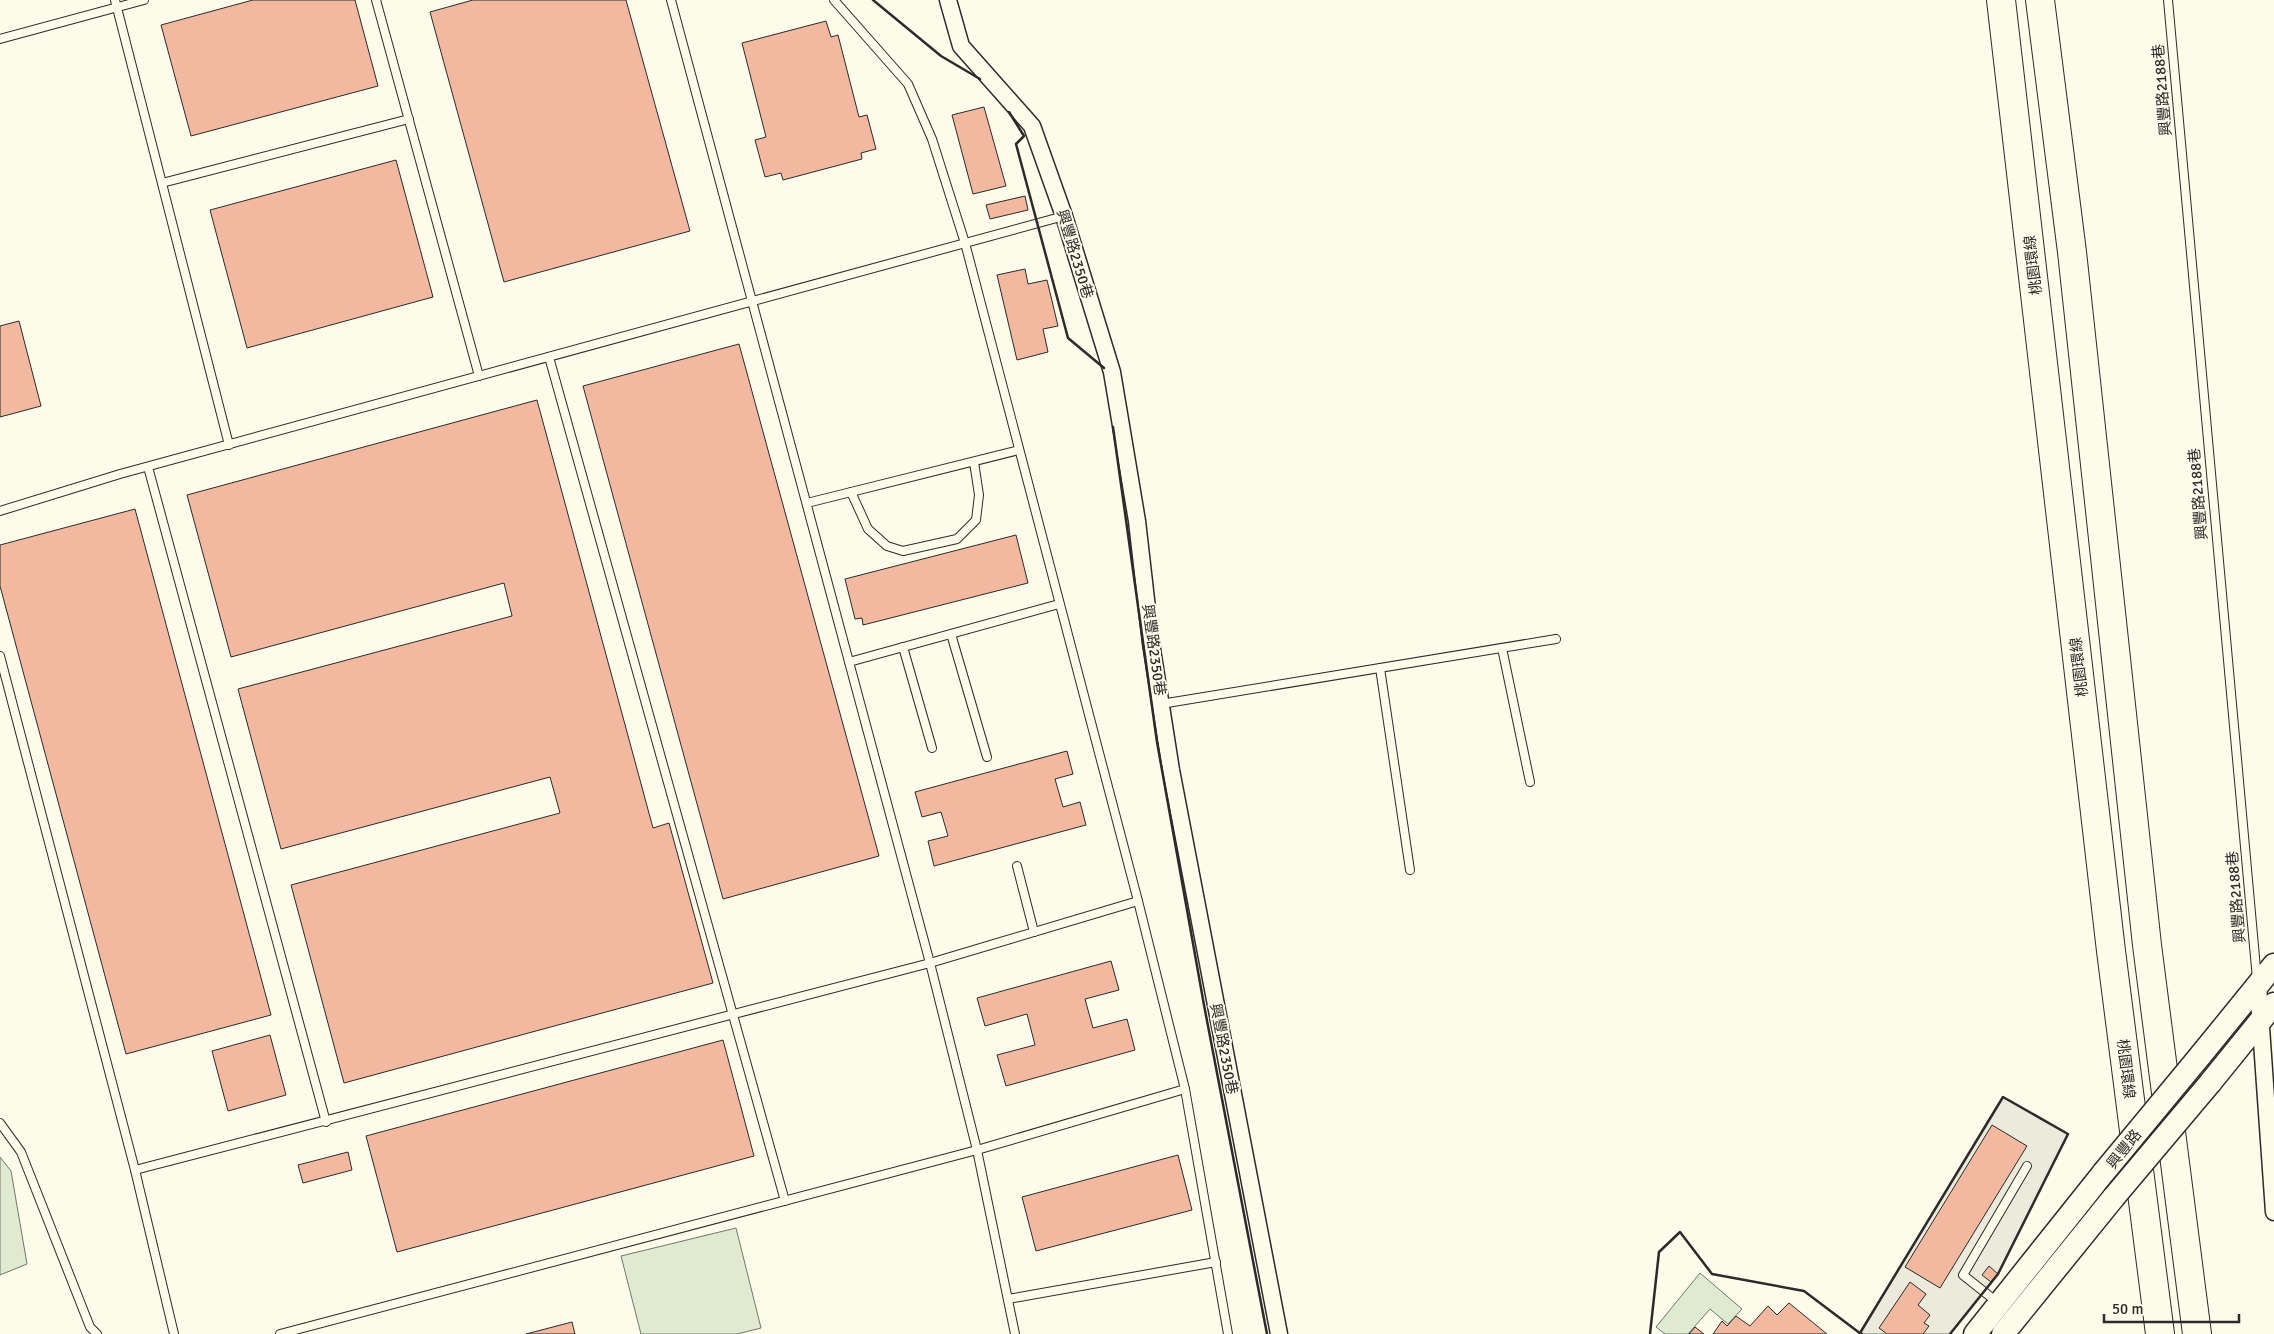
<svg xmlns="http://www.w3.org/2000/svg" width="2274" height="1334" font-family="Signika,'Noto Sans TC',sans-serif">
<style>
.green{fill:#deebd1;stroke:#74746e}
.parking{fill:#eceadb;stroke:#74746e}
.building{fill:#f2b8a0;stroke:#2b2b2b}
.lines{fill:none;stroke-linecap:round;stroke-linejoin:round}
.service-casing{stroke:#2b2b2b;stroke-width:10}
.minor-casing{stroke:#2b2b2b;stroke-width:19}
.secondary-casing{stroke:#2b2b2b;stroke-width:25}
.motorway-casing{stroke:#2b2b2b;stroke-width:30}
.service{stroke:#fdfbea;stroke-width:8}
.minor{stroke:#fdfbea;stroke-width:16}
.secondary{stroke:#fdfbea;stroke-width:22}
.motorway{stroke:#fdfbea;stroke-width:28}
.secondary-bridge-casing{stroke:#2b2b2b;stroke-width:25;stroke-linecap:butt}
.secondary-bridge{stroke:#fdfbea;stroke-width:22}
.wall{stroke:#2b2b2b;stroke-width:2.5}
.labels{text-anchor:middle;stroke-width:4;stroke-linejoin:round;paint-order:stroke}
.street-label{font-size:15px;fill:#2b2b2b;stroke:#fdfbea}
</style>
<rect width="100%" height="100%" fill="#fdfbea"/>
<g class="green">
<polygon points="0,1157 11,1171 27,1264 0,1275"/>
<polygon points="736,1228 761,1328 737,1334 641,1334 621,1256"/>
<polygon points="1700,1273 1742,1309 1728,1324 1710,1309 1688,1334 1665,1334 1656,1327"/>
</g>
<polygon class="parking" points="2003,1097 2068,1134 1998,1274 1950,1334 1862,1334 1860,1333"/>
<g class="building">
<polygon points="253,0 355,0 378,86 191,136 161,25"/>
<polygon points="473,0 626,0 690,231 504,282 430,12"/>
<polygon points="826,21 831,37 838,35 859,117 867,115 876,149 861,153 862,159 783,180 781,173 765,177 755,140 766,137 742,43"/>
<polygon points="984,107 1006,186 973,194 952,115"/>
<polygon points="396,160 433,297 247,348 210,210"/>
<polygon points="1025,196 1028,210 990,219 986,205"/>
<polygon points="1025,269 1028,284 1047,280 1058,326 1043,329 1048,352 1017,360 997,275"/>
<polygon points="19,321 41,406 0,417 0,326"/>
<polygon points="739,344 879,856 723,899 583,386"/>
<polygon points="537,400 653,828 669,823 713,983 344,1083 291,885 560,813 550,777 281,849 238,689 512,616 504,583 231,657 187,495"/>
<polygon points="135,509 271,1015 126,1054 0,586 0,545"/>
<polygon points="1016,535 1028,583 863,625 862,618 855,619 845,579"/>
<polygon points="1067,751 1073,774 1055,779 1063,807 1080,802 1086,825 934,866 928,841 948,836 941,812 922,817 915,792"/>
<polygon points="1111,961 1119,990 1085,999 1093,1028 1127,1019 1135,1050 1006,1086 997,1055 1035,1045 1027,1014 985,1026 977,998"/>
<polygon points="270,1035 286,1095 228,1111 212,1051"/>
<polygon points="723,1040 754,1156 397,1252 366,1136"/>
<polygon points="1992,1125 2027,1146 1940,1288 1905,1267"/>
<polygon points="348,1152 352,1170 303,1183 298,1165"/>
<polygon points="1178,1155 1192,1210 1036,1251 1022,1197"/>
<polygon points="1989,1266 1998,1274 1991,1282 1982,1275"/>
<polygon points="1910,1282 1926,1294 1918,1305 1930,1315 1924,1323 1929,1326 1923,1334 1887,1334 1879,1328"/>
<polygon points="1789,1303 1827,1334 1713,1334 1722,1321 1727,1326 1736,1316 1750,1326 1768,1306 1777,1315"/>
<polygon points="572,1322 575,1334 526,1334"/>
<polygon points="1695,1327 1704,1334 1689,1334"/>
</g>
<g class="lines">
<defs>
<g id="service">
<polyline points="115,0 229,445"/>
<polyline points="376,0 479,376"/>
<polyline points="671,0 930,963 977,1150 1015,1334"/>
<polyline points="834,0 908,84 932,139 965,243 1138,901 1185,1089 1228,1334"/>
<polyline points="2168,0 2257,979"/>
<polyline points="0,39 144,0"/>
<polyline points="162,183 409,119"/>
<polyline points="549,357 785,1201"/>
<polyline points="148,467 326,1122"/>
<polyline points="851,492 868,529 887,546 903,551 957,539 976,520 979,495 974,462"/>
<polyline points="807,503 1019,450"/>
<polyline points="0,511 120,474 1064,216"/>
<polyline points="951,634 987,757"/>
<polyline points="903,647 932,748"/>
<polyline points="1502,648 1530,782"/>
<polyline points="0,656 135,1170 174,1334"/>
<polyline points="849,662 1059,604"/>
<polyline points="1380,668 1410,870"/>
<polyline points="1161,704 1556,639"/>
<polyline points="1017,866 1034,932"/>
<polyline points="0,1123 21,1152 90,1327 97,1334"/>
<polyline points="135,1170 930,963 1138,901"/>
<polyline points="1008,1299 1216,1262"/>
<polyline points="1997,1302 1963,1275 2027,1166"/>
<polyline points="280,1334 977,1150 1185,1089"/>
</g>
<g id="minor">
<polyline points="948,0 961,46 1032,126 1064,216 1112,372 1137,521 1151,643 1171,770 1279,1334"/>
<polyline points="2258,985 2274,1212"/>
</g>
<g id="secondary">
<polyline points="2200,1056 2274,965"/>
<polyline points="2210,1083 2274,1004"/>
<polyline points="1975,1334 2104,1172"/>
<polyline points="2003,1334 2114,1197"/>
</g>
<g id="motorway">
<polyline points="2001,0 2111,951 2160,1334"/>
<polyline points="2040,0 2072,252 2147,945 2197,1334"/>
</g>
</defs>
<use href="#service" class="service-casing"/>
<use href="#minor" class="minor-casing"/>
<use href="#secondary" class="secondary-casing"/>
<use href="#motorway" class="motorway-casing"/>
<use href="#service" class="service"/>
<use href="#minor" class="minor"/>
<use href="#secondary" class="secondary"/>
<use href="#motorway" class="motorway"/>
<defs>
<g id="secondary-bridge">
<polyline points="2104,1172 2200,1056"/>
<polyline points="2114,1197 2210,1083"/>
</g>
</defs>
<use href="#secondary-bridge" class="secondary-bridge-casing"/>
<use href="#secondary-bridge" class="secondary-bridge"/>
<g class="wall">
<polyline points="873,0 941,56 980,79"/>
<polyline points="1009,112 1024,136 1016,144 1068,338 1104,368"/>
<polyline points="1113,427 1157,742 1204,1005 1267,1334"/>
<polyline points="1650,1334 1659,1252 1680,1232 1712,1274 1804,1291 1861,1334"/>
<polyline points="1862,1334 1860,1333 2003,1097 2068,1134 1998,1274 1950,1334"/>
</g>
</g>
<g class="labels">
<g class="street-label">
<text transform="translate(2162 90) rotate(-95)" y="5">興豐路2188巷</text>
<text transform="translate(1075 254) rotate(73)" y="5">興豐路2350巷</text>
<text transform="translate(2033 265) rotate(-97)" y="5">桃園環線</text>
<text transform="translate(2198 494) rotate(-95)" y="5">興豐路2188巷</text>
<text transform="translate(1154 650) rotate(82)" y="5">興豐路2350巷</text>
<text transform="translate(2079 667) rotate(-97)" y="5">桃園環線</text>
<text transform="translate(2236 897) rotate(-95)" y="5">興豐路2188巷</text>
<text transform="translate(1224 1049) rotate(79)" y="5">興豐路2350巷</text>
<text transform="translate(2126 1069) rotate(83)" y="5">桃園環線</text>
<text transform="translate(2124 1149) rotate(-51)" y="5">興豐路</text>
</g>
</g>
<path d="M2104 1314v8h135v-8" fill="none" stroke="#2b2b2b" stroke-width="2.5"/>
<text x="2112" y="1314" font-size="15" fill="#2b2b2b" stroke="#fdfbea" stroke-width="4" paint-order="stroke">50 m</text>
</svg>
